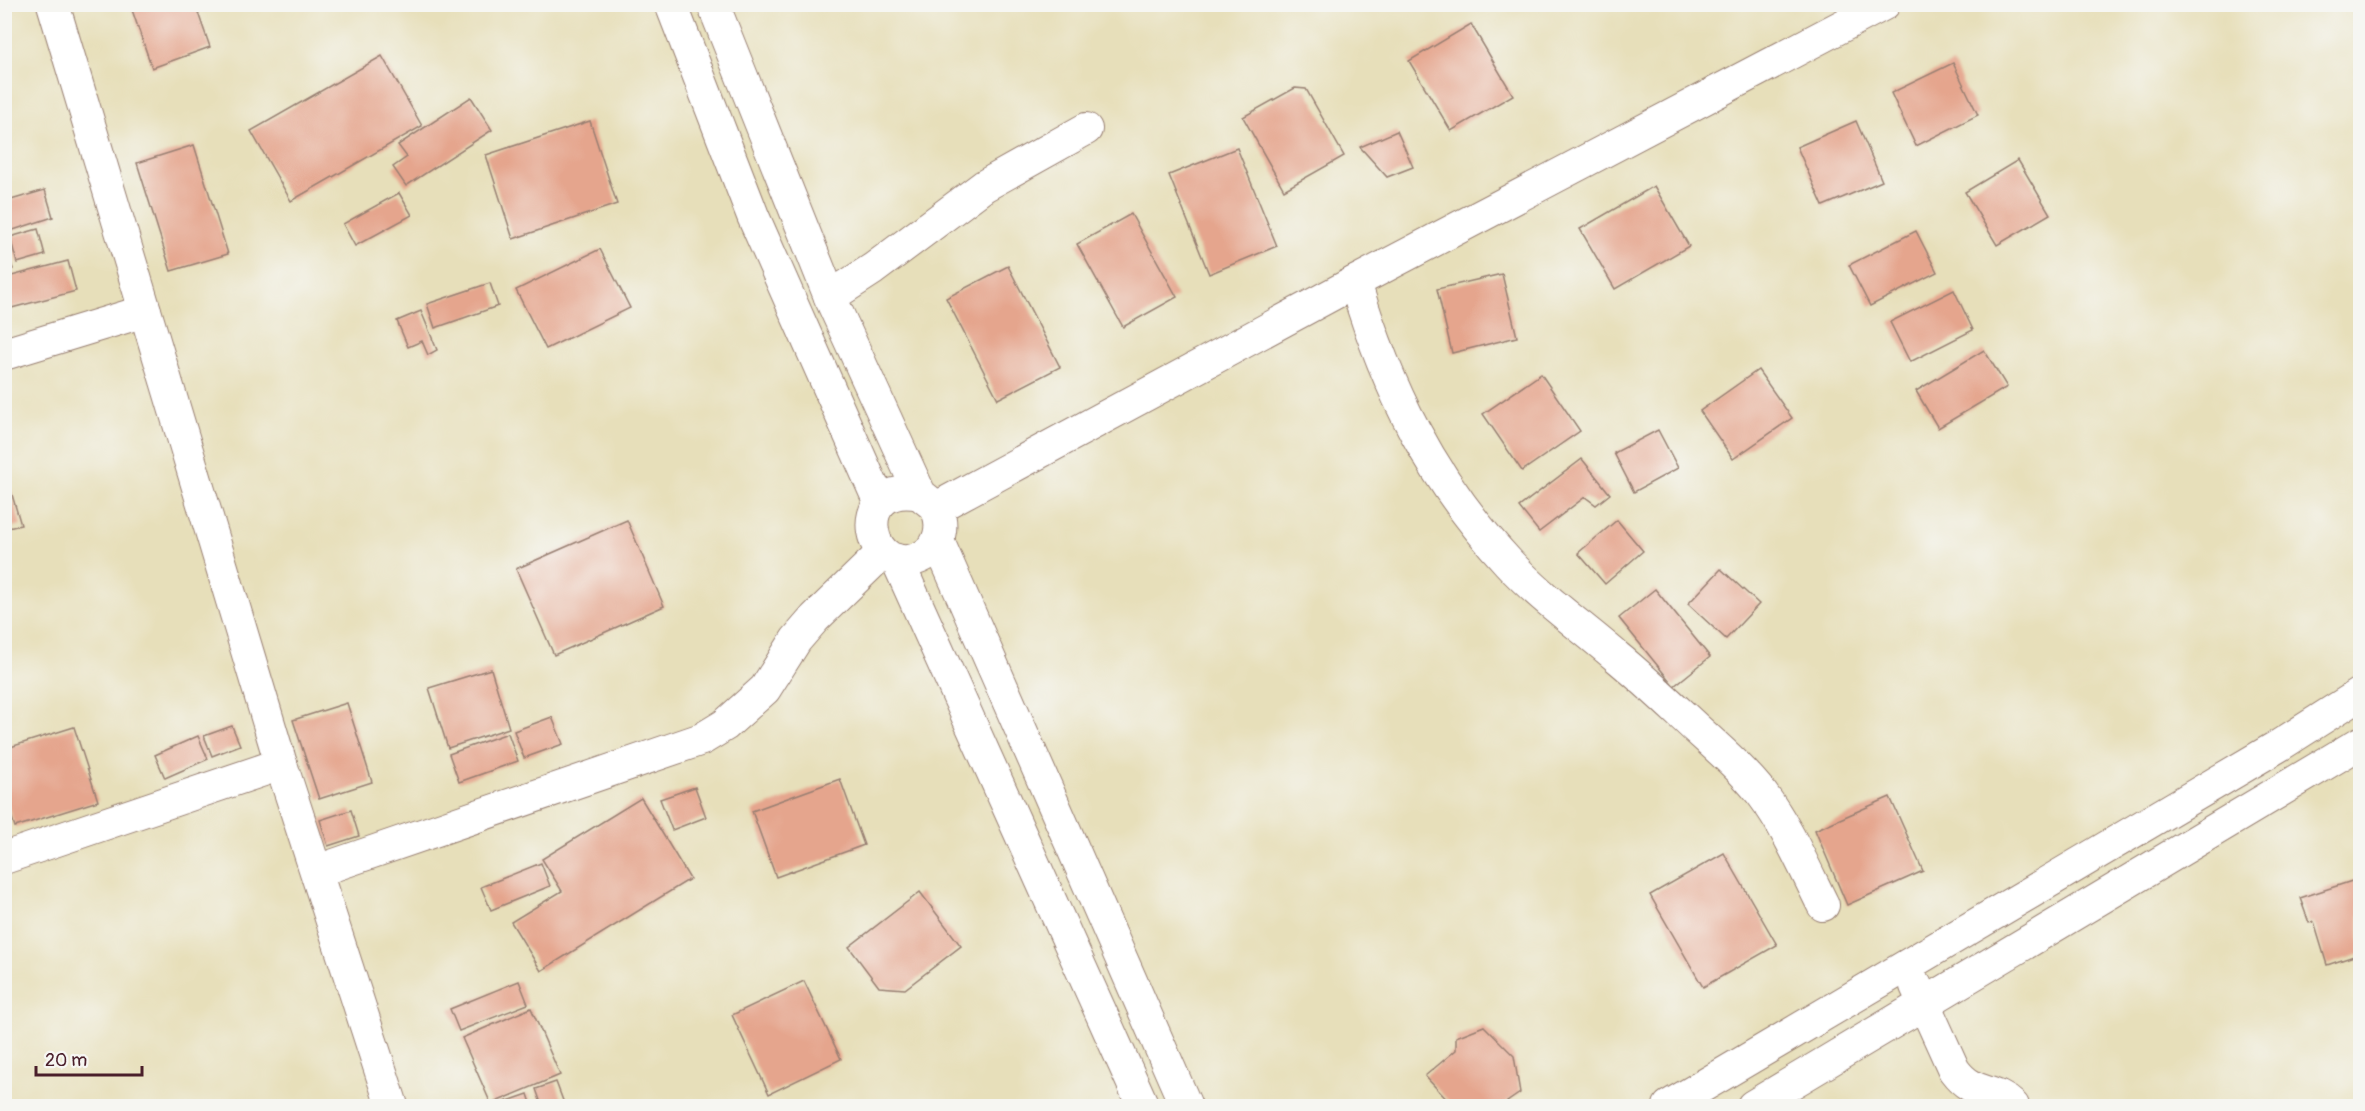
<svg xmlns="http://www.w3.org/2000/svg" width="2365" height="1111" font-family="Pangolin,sans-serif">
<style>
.building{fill:#e5a58d}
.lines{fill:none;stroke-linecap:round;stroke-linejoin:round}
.minor-casing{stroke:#987f72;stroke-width:34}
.minor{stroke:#fff;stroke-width:32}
</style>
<rect width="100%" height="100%" fill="#f6f6f2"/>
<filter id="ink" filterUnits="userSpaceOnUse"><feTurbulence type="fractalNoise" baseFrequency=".0167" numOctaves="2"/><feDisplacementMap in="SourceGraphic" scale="12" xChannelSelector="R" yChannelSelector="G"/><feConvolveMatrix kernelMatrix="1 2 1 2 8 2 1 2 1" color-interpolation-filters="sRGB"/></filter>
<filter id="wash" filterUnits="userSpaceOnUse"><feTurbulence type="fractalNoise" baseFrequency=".008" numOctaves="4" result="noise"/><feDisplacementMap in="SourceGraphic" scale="24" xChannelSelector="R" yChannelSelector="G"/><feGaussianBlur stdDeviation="1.35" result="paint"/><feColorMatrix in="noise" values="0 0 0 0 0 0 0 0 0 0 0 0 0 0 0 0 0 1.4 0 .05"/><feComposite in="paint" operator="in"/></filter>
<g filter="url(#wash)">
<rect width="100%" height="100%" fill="#e7dfba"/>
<g id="blocks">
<g class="building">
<polygon points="130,4 195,4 210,47 152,68"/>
<polygon points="1471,24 1513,95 1451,131 1409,61"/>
<polygon points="382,56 422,126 291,201 251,131"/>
<polygon points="1953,63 1978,115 1916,146 1891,93"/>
<polygon points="1295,88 1306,89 1344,156 1284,190 1243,117"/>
<polygon points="471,97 492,130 406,186 393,167 407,157 398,145"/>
<polygon points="590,121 617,204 513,239 486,155"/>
<polygon points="1856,121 1882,181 1823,206 1797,147"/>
<polygon points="1397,131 1413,167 1387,177 1360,147"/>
<polygon points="194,145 228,254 171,271 137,163"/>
<polygon points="1237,148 1277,246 1209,274 1169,175"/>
<polygon points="2018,160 2050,214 1997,245 1965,192"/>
<polygon points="1654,186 1689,246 1615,289 1580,229"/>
<polygon points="45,190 53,217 4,233 4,202"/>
<polygon points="399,193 412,215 355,246 343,224"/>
<polygon points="1131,214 1177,297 1123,327 1077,244"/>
<polygon points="38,229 45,255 17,263 10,237"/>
<polygon points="1916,231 1937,272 1870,306 1849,265"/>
<polygon points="600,249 630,308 546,349 516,290"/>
<polygon points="7,252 13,269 4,272 4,253"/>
<polygon points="68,261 76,291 4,310 4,278"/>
<polygon points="1008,266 1060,367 998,399 946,298"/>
<polygon points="1502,274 1517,337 1452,353 1437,289"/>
<polygon points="490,283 498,306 435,328 427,304"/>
<polygon points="1954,290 1973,330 1910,362 1890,322"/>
<polygon points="421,311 437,350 428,355 422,341 408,347 397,321"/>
<polygon points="1984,350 2007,387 1938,428 1916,391"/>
<polygon points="1758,370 1792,418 1733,459 1700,411"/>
<polygon points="1541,374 1580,431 1522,471 1483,414"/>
<polygon points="1658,430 1678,468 1634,492 1614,453"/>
<polygon points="1582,459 1610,494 1596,505 1585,497 1539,532 1519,507"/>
<polygon points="4,468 21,525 4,529"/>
<polygon points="627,520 664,606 554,655 516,569"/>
<polygon points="1617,520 1643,551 1605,584 1578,553"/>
<polygon points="1721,569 1759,604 1726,639 1688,604"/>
<polygon points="1655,589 1710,657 1674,686 1619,618"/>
<polygon points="491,669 509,728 448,748 429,688"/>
<polygon points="347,703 372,782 319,799 293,720"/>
<polygon points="552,717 563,744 524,758 514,731"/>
<polygon points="232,726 240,745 212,756 204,736"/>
<polygon points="74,727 98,801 15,827 4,795 4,749"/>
<polygon points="508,733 518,761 459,782 449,754"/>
<polygon points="198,736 208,759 165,778 155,755"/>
<polygon points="840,779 864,845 776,877 752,811"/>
<polygon points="695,787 706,817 672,830 660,799"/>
<polygon points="1890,797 1923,871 1847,905 1815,830"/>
<polygon points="641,798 690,879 541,971 511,922 562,891 542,859"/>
<polygon points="351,810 359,836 328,846 320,820"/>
<polygon points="1724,853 1777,945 1703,987 1650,895"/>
<polygon points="541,863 550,886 491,910 481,887"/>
<polygon points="2355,880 2357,888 2360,887 2360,954 2327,965 2314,922 2309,923 2300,898"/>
<polygon points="920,892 961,946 905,989 879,987 849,947"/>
<polygon points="519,981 528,1004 459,1031 450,1009"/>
<polygon points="804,981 841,1059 769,1094 732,1015"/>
<polygon points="531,1008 560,1075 491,1104 462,1038"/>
<polygon points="1484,1026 1514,1056 1520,1093 1501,1106 1453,1106 1425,1076 1456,1050 1456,1037"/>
<polygon points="556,1082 565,1106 542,1106 536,1089"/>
<polygon points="528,1094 532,1106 504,1106 502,1103"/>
</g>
</g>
</g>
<g filter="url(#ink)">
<use href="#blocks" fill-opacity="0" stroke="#987f72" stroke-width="1.5"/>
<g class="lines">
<defs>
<g id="minor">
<polyline points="53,4 281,764 392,1106"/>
<polyline points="671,4 753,216 880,503"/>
<path d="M 713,4 L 830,297 L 920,494 C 925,499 934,504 937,510 C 944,525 940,546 925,555 C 868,588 845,479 920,494"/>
<path d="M 1355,282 C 1387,389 1432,480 1508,562 C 1541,598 1580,625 1617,657 C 1645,680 1671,705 1698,730 C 1720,750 1743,770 1762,794 C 1787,827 1804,867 1823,905"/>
<polyline points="830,297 873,269 984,186 1086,129"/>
<polyline points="4,354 145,311"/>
<polyline points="936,508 1355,282 1884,4"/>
<polyline points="938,541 1186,1106"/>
<polyline points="897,560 1143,1106"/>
<polyline points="4,858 281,764"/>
<polyline points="317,871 702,739 725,725 765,689 796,640 815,618 882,553"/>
<path d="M 1916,986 L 1954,1070 C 1974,1097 1992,1087 2013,1106"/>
<polyline points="1669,1106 2280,745 2360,694"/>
<polyline points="1753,1106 2360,743"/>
</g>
</defs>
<use href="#minor" class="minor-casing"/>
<use href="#minor" class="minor"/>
</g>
</g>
<rect width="2365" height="1111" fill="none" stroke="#f6f6f2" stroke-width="24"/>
<path d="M36 1066v9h106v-9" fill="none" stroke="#4a1f2b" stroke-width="3"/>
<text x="45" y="1066" font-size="18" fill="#4a1f2b" stroke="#f6f6f2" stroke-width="4.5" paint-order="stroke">20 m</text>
</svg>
